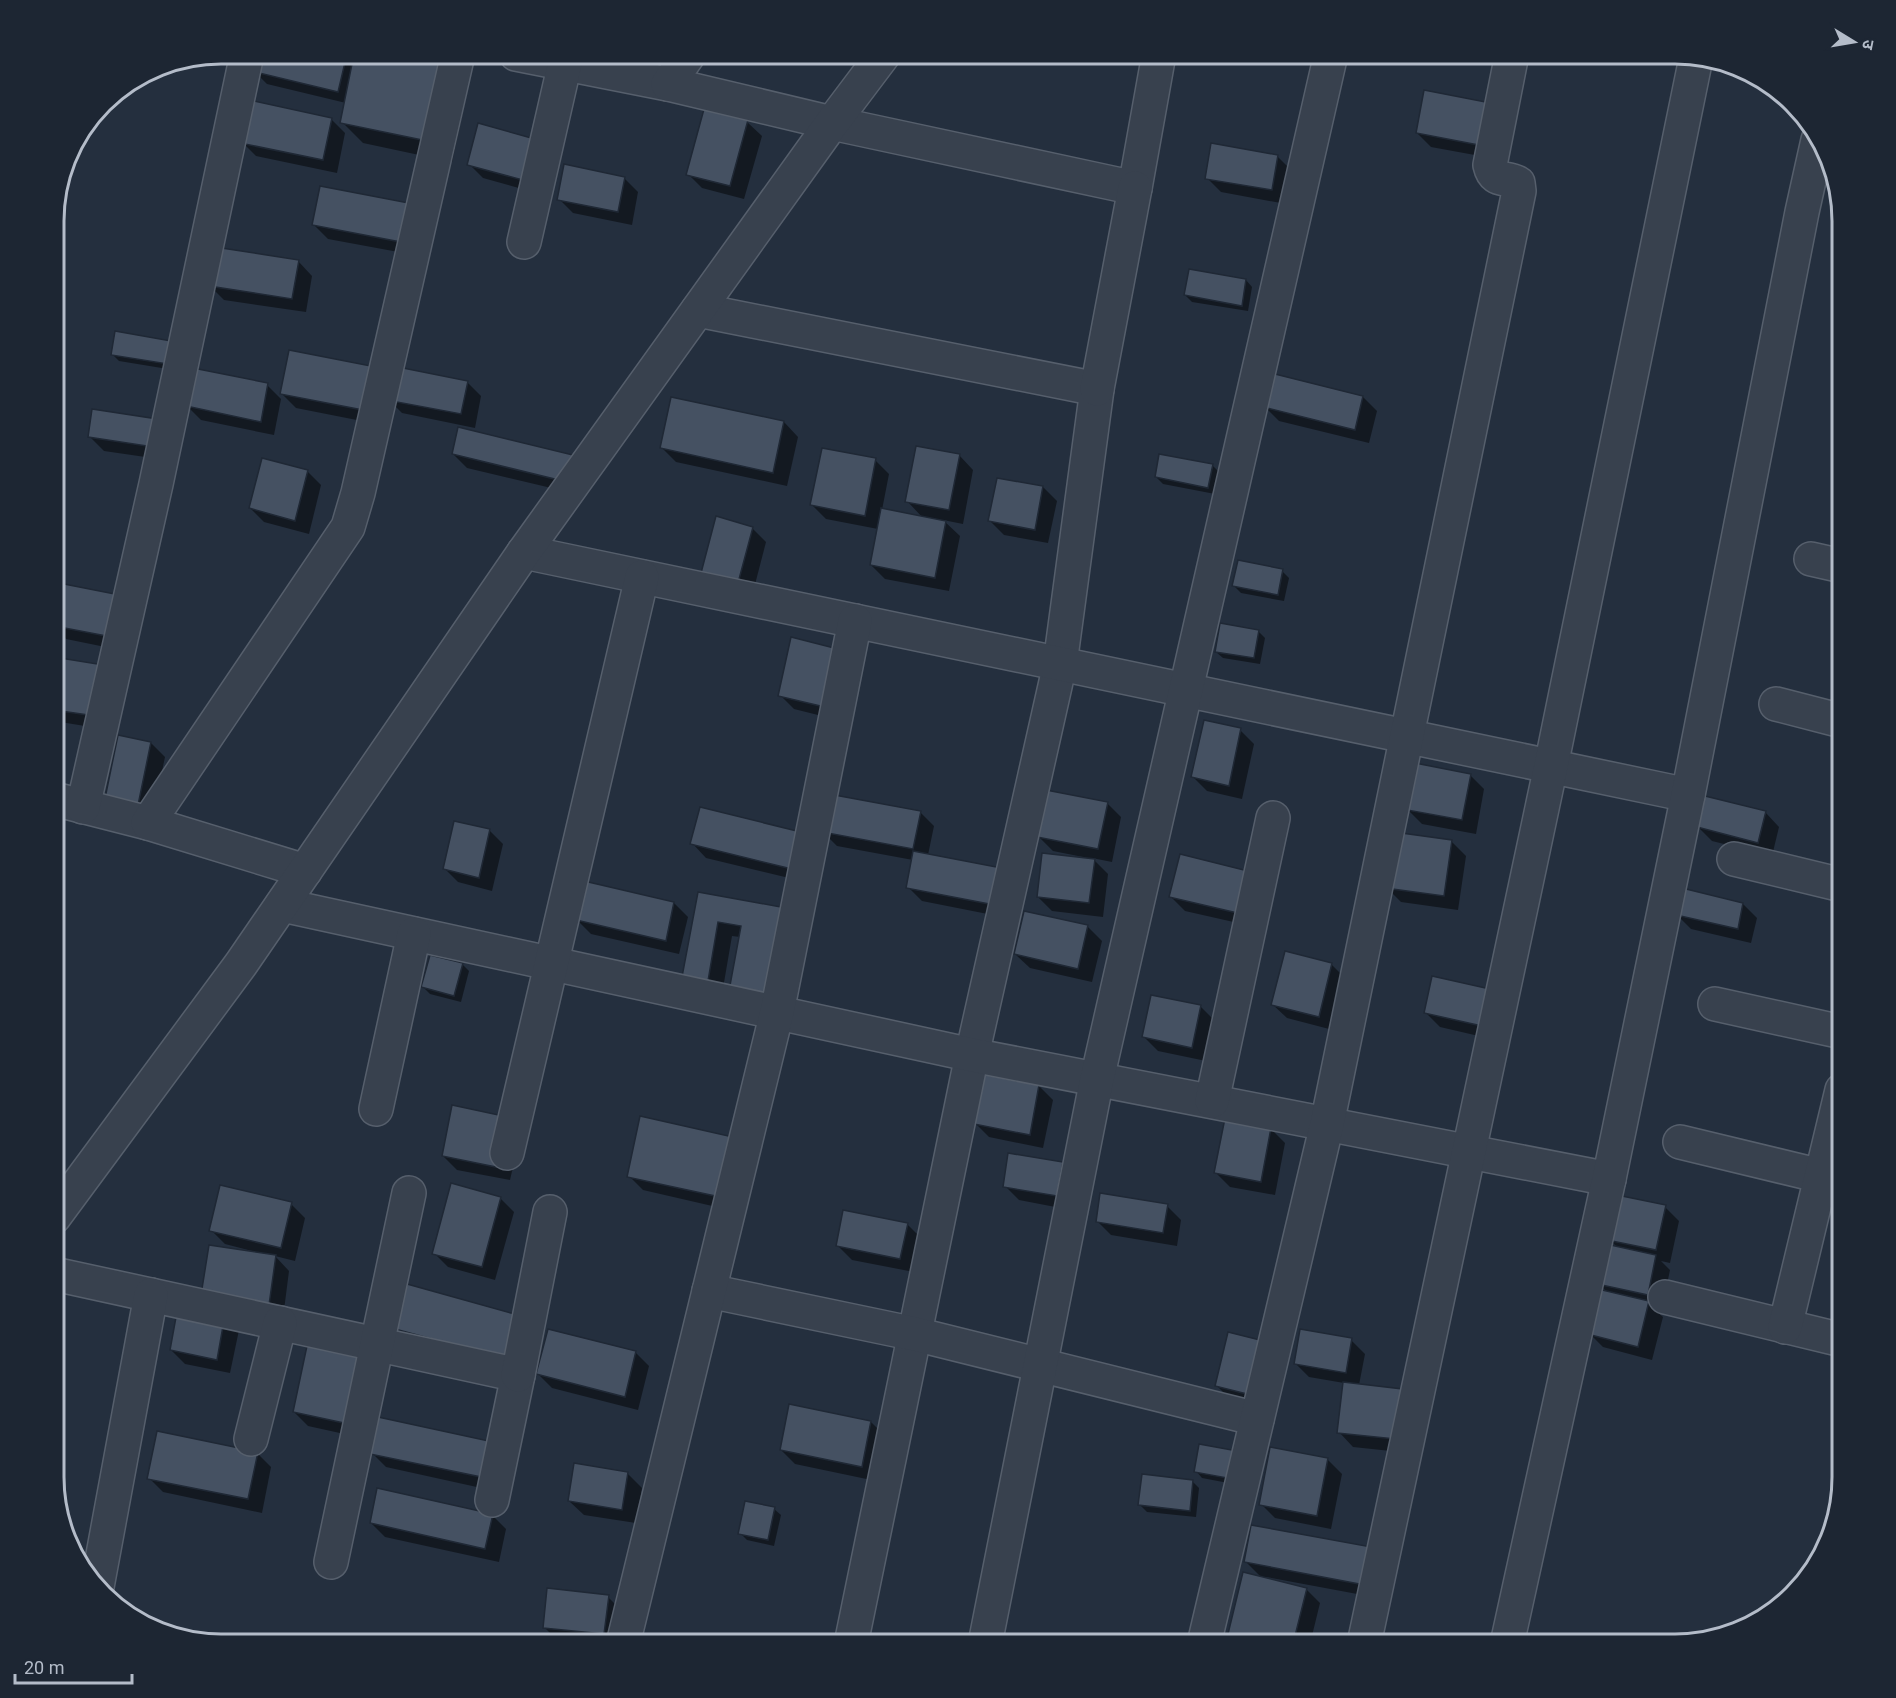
<svg xmlns="http://www.w3.org/2000/svg" width="1896" height="1698" font-family="Roboto,'Noto Sans Devanagari',sans-serif">
<style>
.shadow{fill:#0007}
.building{fill:#455162;stroke:#1f2835;stroke-width:1.5}
.lines{fill:none;stroke-linecap:round;stroke-linejoin:round}
.minor-casing{stroke:#565f6c;stroke-width:36}
.minor{stroke:#38414e;stroke-width:33}
.rim{fill:none;stroke:#b4bcc9;stroke-width:3}
</style>
<rect width="100%" height="100%" fill="#242f3e"/>
<g class="shadow">
<polygon points="257,54 431,54 449,58 470,79 452,162 363,143 342,122 346,103 267,84 253,70"/>
<polygon points="1633,54 1675,54 1699,59 1698,66"/>
<polygon points="1496,105 1502,160 1431,147 1417,133"/>
<polygon points="331,119 345,133 337,173 256,156 242,142"/>
<polygon points="747,122 762,136 744,199 702,188 688,174"/>
<polygon points="479,125 544,195 483,178 469,164"/>
<polygon points="1278,157 1292,171 1286,204 1221,192 1207,178"/>
<polygon points="624,178 638,192 632,225 573,213 559,199"/>
<polygon points="321,188 420,256 328,239 314,225"/>
<polygon points="298,261 312,276 306,312 224,300 210,286"/>
<polygon points="1246,280 1252,287 1248,311 1192,302 1185,295"/>
<polygon points="116,333 180,371 119,361 112,354"/>
<polygon points="371,367 377,424 296,408 282,394"/>
<polygon points="467,382 481,396 475,428 402,413 388,399"/>
<polygon points="267,385 281,399 274,435 201,420 187,406"/>
<polygon points="1363,397 1377,411 1369,443 1279,421 1265,407"/>
<polygon points="672,399 784,422 798,437 787,486 676,462 662,448"/>
<polygon points="163,421 173,461 104,451 90,437"/>
<polygon points="453,454 573,456 581,495 467,468"/>
<polygon points="959,455 973,470 963,524 943,520 960,536 949,591 885,579 871,565 878,529 826,519 812,505 875,460 889,474 882,510 923,518 907,501"/>
<polygon points="1212,465 1219,472 1215,494 1163,484 1156,477"/>
<polygon points="307,471 321,485 309,534 264,522 250,508"/>
<polygon points="1043,487 1057,501 1048,543 1004,535 990,521"/>
<polygon points="752,528 766,542 752,596 716,587"/>
<polygon points="1282,571 1289,578 1284,601 1241,593 1234,586"/>
<polygon points="60,584 130,652 66,639 54,627 54,612"/>
<polygon points="1258,631 1265,638 1260,664 1223,658 1216,652"/>
<polygon points="792,639 842,721 794,709 780,695"/>
<polygon points="54,659 116,731 54,721"/>
<polygon points="1240,730 1254,744 1242,799 1207,791 1193,777"/>
<polygon points="151,743 165,757 150,828 104,808"/>
<polygon points="1470,775 1484,789 1476,834 1422,824 1408,810"/>
<polygon points="1107,803 1121,817 1112,862 1092,858 1108,874 1103,917 1052,911 1038,897 1082,859 1083,857 1053,851 1039,837"/>
<polygon points="920,812 934,826 928,855 1018,920 922,901 908,887 913,860 837,846 823,832"/>
<polygon points="1765,812 1779,827 1772,856 1712,841 1698,827"/>
<polygon points="54,829 61,836 54,874"/>
<polygon points="489,830 503,844 492,891 458,882 444,868"/>
<polygon points="804,834 810,883 706,858 692,843"/>
<polygon points="1452,842 1466,856 1458,910 1401,902 1387,888"/>
<polygon points="1181,856 1260,928 1185,911 1171,897"/>
<polygon points="699,893 781,908 795,922 740,937 732,936 721,1000 697,996"/>
<polygon points="674,903 688,917 679,954 591,934 577,920"/>
<polygon points="1743,904 1757,918 1751,943 1691,929 1677,915"/>
<polygon points="1088,927 1102,941 1092,982 1030,968 1015,954"/>
<polygon points="1286,953 1332,965 1346,979 1333,1030 1287,1018 1272,1004"/>
<polygon points="462,964 469,971 461,1002 430,994 423,987"/>
<polygon points="1433,978 1496,1040 1440,1027 1426,1013"/>
<polygon points="1200,1006 1214,1020 1206,1061 1158,1051 1144,1037"/>
<polygon points="1039,1086 1053,1100 1043,1148 989,1137 975,1123"/>
<polygon points="1271,1129 1285,1143 1275,1195 1230,1187 1216,1173"/>
<polygon points="521,1132 510,1180 457,1170 443,1156"/>
<polygon points="733,1138 734,1211 643,1190 629,1176"/>
<polygon points="1063,1164 1077,1178 1071,1210 1019,1200 1005,1186"/>
<polygon points="500,1198 514,1212 495,1280 448,1267 434,1253"/>
<polygon points="291,1204 305,1218 295,1261 275,1256 289,1271 283,1318 216,1309 252,1251 225,1244 211,1230"/>
<polygon points="1167,1206 1181,1220 1177,1246 1111,1235 1097,1221"/>
<polygon points="1665,1207 1679,1221 1670,1263 1661,1261 1670,1270 1662,1308 1651,1306 1663,1317 1652,1360 1603,1347 1589,1333 1608,1293 1598,1283 1618,1248 1609,1239"/>
<polygon points="907,1224 921,1238 914,1272 852,1260 838,1246"/>
<polygon points="408,1286 527,1374 411,1342 397,1328"/>
<polygon points="179,1308 239,1330 230,1373 185,1364 171,1350"/>
<polygon points="1229,1334 1273,1410 1231,1400 1217,1386"/>
<polygon points="1351,1340 1365,1354 1359,1385 1419,1454 1353,1447 1339,1432 1344,1383 1309,1377 1295,1363"/>
<polygon points="309,1343 358,1437 308,1426 294,1412"/>
<polygon points="635,1352 649,1366 638,1410 552,1388 538,1374"/>
<polygon points="871,1422 885,1436 876,1481 795,1464 781,1450"/>
<polygon points="498,1444 504,1493 386,1467 372,1453"/>
<polygon points="257,1453 271,1467 262,1513 163,1492 149,1478"/>
<polygon points="1243,1454 1244,1486 1202,1478 1196,1471"/>
<polygon points="1328,1460 1342,1474 1331,1529 1275,1518 1261,1504"/>
<polygon points="628,1474 642,1488 636,1523 584,1515 569,1501"/>
<polygon points="1192,1481 1199,1488 1196,1517 1147,1512 1140,1505"/>
<polygon points="774,1509 781,1515 774,1546 747,1540 740,1533"/>
<polygon points="492,1515 506,1529 499,1562 385,1537 371,1523"/>
<polygon points="1376,1550 1384,1599 1266,1577 1266,1579 1306,1589 1320,1603 1310,1644 1236,1644 1229,1637 1263,1579 1246,1562"/>
<polygon points="608,1597 622,1611 618,1644 558,1641 544,1627"/>
</g>
<g class="building">
<polygon points="255,54 347,54 338,92 251,71"/>
<polygon points="354,54 439,54 450,56 432,142 340,123"/>
<polygon points="1424,90 1496,104 1489,147 1416,133"/>
<polygon points="249,100 332,118 323,160 240,143"/>
<polygon points="704,109 748,120 730,186 686,175"/>
<polygon points="478,123 542,141 530,182 467,165"/>
<polygon points="1211,143 1278,155 1272,190 1205,179"/>
<polygon points="564,164 625,177 618,212 557,200"/>
<polygon points="320,186 414,204 406,243 312,225"/>
<polygon points="215,247 299,260 292,299 209,286"/>
<polygon points="1189,269 1246,279 1242,306 1184,295"/>
<polygon points="115,331 177,342 174,365 111,355"/>
<polygon points="289,350 371,366 363,410 280,394"/>
<polygon points="393,366 468,381 461,414 386,400"/>
<polygon points="193,368 268,383 261,422 186,406"/>
<polygon points="1271,373 1363,396 1355,430 1263,407"/>
<polygon points="671,397 784,421 773,473 660,448"/>
<polygon points="92,409 164,420 160,448 88,437"/>
<polygon points="458,427 573,455 567,482 452,454"/>
<polygon points="916,446 960,454 949,510 905,502"/>
<polygon points="822,448 876,458 865,516 810,505"/>
<polygon points="1159,454 1213,464 1208,488 1155,477"/>
<polygon points="262,458 308,470 295,521 249,508"/>
<polygon points="997,478 1043,486 1035,530 988,521"/>
<polygon points="881,508 946,521 935,578 870,565"/>
<polygon points="716,516 753,527 738,583 701,573"/>
<polygon points="1238,560 1283,569 1278,595 1232,586"/>
<polygon points="59,583 125,596 117,638 54,626 54,604"/>
<polygon points="1220,623 1259,630 1254,658 1215,652"/>
<polygon points="791,637 842,650 829,708 778,696"/>
<polygon points="54,657 110,666 102,717 54,710"/>
<polygon points="1204,720 1241,728 1229,786 1191,777"/>
<polygon points="118,735 151,742 136,815 103,808"/>
<polygon points="1415,763 1471,774 1462,820 1407,810"/>
<polygon points="1046,790 1108,802 1098,849 1037,837"/>
<polygon points="829,794 921,811 913,849 822,832"/>
<polygon points="1705,796 1766,811 1758,843 1697,827"/>
<polygon points="700,807 805,833 796,870 690,844"/>
<polygon points="454,821 490,829 479,878 443,869"/>
<polygon points="1394,832 1452,840 1444,896 1385,888"/>
<polygon points="913,851 1012,870 1005,907 906,888"/>
<polygon points="1042,853 1095,859 1089,903 1037,897"/>
<polygon points="1180,854 1256,873 1246,915 1169,897"/>
<polygon points="584,881 674,902 666,941 576,920"/>
<polygon points="1682,888 1743,903 1738,929 1676,915"/>
<polygon points="698,892 781,907 764,1003 728,996 741,926 718,922 707,987 681,982"/>
<polygon points="1024,911 1088,925 1078,969 1014,954"/>
<polygon points="1285,951 1332,963 1319,1017 1271,1005"/>
<polygon points="430,955 463,963 454,996 421,987"/>
<polygon points="1432,976 1490,989 1482,1026 1424,1013"/>
<polygon points="1151,995 1201,1005 1192,1048 1142,1037"/>
<polygon points="983,1074 1039,1085 1030,1135 974,1124"/>
<polygon points="452,1105 508,1117 496,1167 442,1156"/>
<polygon points="640,1116 733,1137 720,1197 627,1177"/>
<polygon points="1225,1118 1271,1128 1261,1182 1214,1173"/>
<polygon points="1008,1153 1063,1162 1057,1196 1003,1187"/>
<polygon points="451,1183 501,1197 482,1267 432,1254"/>
<polygon points="220,1185 292,1202 281,1248 209,1231"/>
<polygon points="1100,1193 1168,1204 1163,1233 1096,1222"/>
<polygon points="1617,1195 1666,1205 1656,1250 1607,1240"/>
<polygon points="843,1210 908,1223 900,1259 836,1246"/>
<polygon points="1606,1244 1656,1255 1648,1295 1597,1284"/>
<polygon points="209,1245 276,1255 269,1305 201,1295"/>
<polygon points="407,1284 525,1317 513,1361 395,1329"/>
<polygon points="1598,1289 1649,1301 1638,1347 1587,1334"/>
<polygon points="178,1306 225,1315 217,1360 170,1350"/>
<polygon points="548,1329 636,1351 625,1397 536,1374"/>
<polygon points="1300,1329 1352,1338 1346,1373 1294,1364"/>
<polygon points="1228,1332 1272,1343 1259,1397 1215,1386"/>
<polygon points="308,1341 359,1352 344,1423 293,1412"/>
<polygon points="1343,1382 1411,1390 1405,1440 1337,1433"/>
<polygon points="789,1404 871,1421 862,1467 780,1450"/>
<polygon points="378,1417 498,1443 491,1479 370,1454"/>
<polygon points="157,1431 258,1452 248,1499 147,1479"/>
<polygon points="1199,1444 1243,1452 1238,1480 1194,1472"/>
<polygon points="1270,1447 1328,1458 1317,1516 1259,1505"/>
<polygon points="574,1463 628,1472 622,1510 568,1501"/>
<polygon points="1142,1474 1193,1480 1190,1511 1138,1505"/>
<polygon points="377,1488 493,1514 485,1549 370,1523"/>
<polygon points="745,1501 775,1507 768,1540 738,1534"/>
<polygon points="1251,1525 1377,1548 1370,1586 1244,1562"/>
<polygon points="1243,1572 1307,1588 1293,1644 1253,1644 1227,1638"/>
<polygon points="547,1588 609,1595 604,1634 543,1628"/>
</g>
<g class="lines">
<defs>
<g id="minor">
<polyline points="516,54 668,84"/>
<polyline points="689,54 668,84 832,123 1135,188 1159,54"/>
<polyline points="524,242 565,63"/>
<polyline points="698,310 1097,389 1060,664 972,1055 851,1644"/>
<polyline points="1097,389 1135,188"/>
<polyline points="524,552 1688,795"/>
<polyline points="1811,559 1842,566"/>
<polyline points="1776,704 1842,721"/>
<polyline points="54,799 148,823"/>
<polyline points="83,807 156,484 247,54"/>
<polyline points="1734,859 1842,885"/>
<polyline points="305,871 148,823 348,527 358,493 458,54"/>
<polyline points="282,905 972,1055 1609,1179"/>
<polyline points="1715,1004 1842,1032"/>
<polyline points="1212,1101 1273,818"/>
<polyline points="376,1109 414,934"/>
<polyline points="1680,1142 1821,1176"/>
<polyline points="507,1153 642,577"/>
<polyline points="54,1217 241,964 524,552 832,123 884,54"/>
<polyline points="54,1274 518,1375 492,1500"/>
<polyline points="709,1291 915,1334 1257,1419"/>
<polyline points="1665,1297 1842,1340"/>
<polyline points="1785,1327 1842,1090"/>
<polyline points="518,1375 550,1212"/>
<polyline points="251,1439 280,1323"/>
<polyline points="331,1562 409,1193"/>
<polyline points="97,1587 151,1295"/>
<polyline points="623,1644 777,1012 855,621"/>
<polyline points="985,1644 1097,1079 1331,54"/>
<path d="M 1204,1644 L 1327,1124 L 1519,191 L 1518,183 C 1505,176 1494,183 1490,165 L 1512,54"/>
<polyline points="1364,1644 1551,766 1696,58"/>
<polyline points="1507,1644 1609,1179 1688,795 1802,212 1818,140"/>
</g>
</defs>
<use href="#minor" class="minor-casing"/>
<use href="#minor" class="minor"/>
</g>
<path d="M0 0H1896V1698H0ZM221 64H1675A157 157 0 0 1 1832 221V1477A157 157 0 0 1 1675 1634H221A157 157 0 0 1 64 1477V221A157 157 0 0 1 221 64Z" fill="#1d2633" fill-rule="evenodd"/>
<path class="rim" d="M221 64H1675A157 157 0 0 1 1832 221V1477A157 157 0 0 1 1675 1634H221A157 157 0 0 1 64 1477V221A157 157 0 0 1 221 64Z"/>
<g transform="translate(1854 42) rotate(101)" stroke="#1d2633" stroke-width="4.5" paint-order="stroke">
<path d="M0-4.5L10 22L0 15L-10 22Z" fill="#b4bcc9"/>
<text y="-9" font-size="16" font-weight="bold" text-anchor="middle" fill="#b4bcc9">उ</text>
</g>
<path d="M15 1674v9h117v-9" fill="none" stroke="#b4bcc9" stroke-width="3"/>
<text x="24" y="1674" font-size="18" fill="#b4bcc9" stroke="#1d2633" stroke-width="4.5" paint-order="stroke">20 m</text>
</svg>
